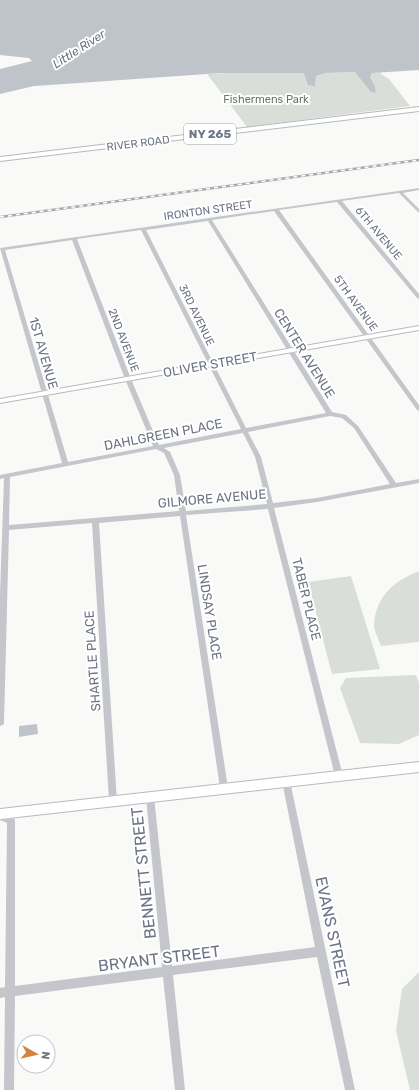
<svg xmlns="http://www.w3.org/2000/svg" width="419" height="1090" font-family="Rubik,sans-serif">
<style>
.green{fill:#d9ded8}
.water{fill:#bec4ca}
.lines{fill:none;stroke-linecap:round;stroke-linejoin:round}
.secondary-casing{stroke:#b7b9bf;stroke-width:2}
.primary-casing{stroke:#b6b8bd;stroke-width:2}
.street{fill:#c4c6cb;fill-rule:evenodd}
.secondary{fill:#fff;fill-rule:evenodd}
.primary{fill:#fff;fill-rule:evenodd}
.rail-casing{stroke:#a6a9b0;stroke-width:2.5}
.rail{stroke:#fff;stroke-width:1.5;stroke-dasharray:4;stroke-linecap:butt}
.labels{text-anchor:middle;stroke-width:4;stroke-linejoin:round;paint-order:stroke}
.far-park-label{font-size:11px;fill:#667866;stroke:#fff}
.far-street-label{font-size:11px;fill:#6c7486;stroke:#fff}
.far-water-label{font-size:12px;font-style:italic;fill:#687480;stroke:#fff}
.shield{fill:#fff;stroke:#989eaa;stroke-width:1}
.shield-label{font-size:12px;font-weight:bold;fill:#6c7486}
.street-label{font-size:13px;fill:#6c7486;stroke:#fff}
.near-street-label{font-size:16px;fill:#6c7486;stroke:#fff}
</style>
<rect width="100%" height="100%" fill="#f9faf8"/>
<g class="green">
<polygon points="251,72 305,73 315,85 316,76 325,73 356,72 371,92 376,93 375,86 370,77 372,73 381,72 381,74 389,79 410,106 247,127 207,74"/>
<path d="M 419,571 L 419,642 L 381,646 C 379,640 374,631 374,625 C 376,596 394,581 419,571 Z"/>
<polygon points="351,576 380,669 332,674 308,582"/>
<polygon points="416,675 419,683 419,735 399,744 360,743 340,688 346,678"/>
<polygon points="419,972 419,1090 410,1090 396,1031 402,989"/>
</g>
<g class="water">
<polygon points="0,0 419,0 419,70 372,73 370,77 375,86 376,93 371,92 355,72 325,73 316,76 315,86 308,85 304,73 221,73 50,85 34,86 0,94 0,69 32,61 29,58 0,55"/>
<polygon points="37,724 38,734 19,737 19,726"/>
</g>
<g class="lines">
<defs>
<g id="secondary">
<polygon points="419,326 419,330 0,403 0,399"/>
<polygon points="419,762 419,772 0,819 0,809"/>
</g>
<polygon id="primary" points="419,107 419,111 0,161 0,157"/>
</defs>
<use href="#secondary" class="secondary-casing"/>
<use href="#primary" class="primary-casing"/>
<g class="street">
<path d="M 419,188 L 419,190 L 403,193 L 419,209 L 419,213 L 399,193 L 342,201 L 419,294 L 419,299 L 417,298 L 337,202 L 279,210 L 419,405 L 419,411 L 417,410 L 274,211 L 212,220 L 332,412 L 346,415 L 358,426 L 396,483 L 419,479 L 419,483 L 317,502 L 274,508 L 343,776 L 342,779 L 339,780 L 336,779 L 335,776 L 268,509 L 186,515 L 228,788 L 227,791 L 224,792 L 221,791 L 220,788 L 180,516 L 99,523 L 117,801 L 116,804 L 113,805 L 110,804 L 109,801 L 92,523 L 9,530 L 4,723 L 3,725 L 0,726 L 0,594 L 4,478 L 0,479 L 0,475 L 62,463 L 0,248 ZM 208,221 L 326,413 L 246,428 L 146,230 ZM 141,230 L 241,429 L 159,445 L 131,379 L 77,239 ZM 72,240 L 125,379 L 153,446 L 68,462 L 5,250 ZM 330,416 L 342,418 L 354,428 L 390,484 L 317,498 L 273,503 L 261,457 L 248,432 ZM 243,433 L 255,457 L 267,504 L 186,511 L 180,475 L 170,452 L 164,448 ZM 156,449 L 164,453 L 174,475 L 179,511 L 9,525 L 10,477 Z"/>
<polygon points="286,777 289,778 290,781 355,1090 345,1090 317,957 173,975 185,1090 175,1090 163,977 15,996 14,1090 4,1090 5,997 0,998 0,988 5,987 7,823 0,820 0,812 14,818 15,821 15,986 162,967 146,797 147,794 150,793 153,794 154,797 172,966 315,947 282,781 283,778"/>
</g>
<use href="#secondary" class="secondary"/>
<use href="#primary" class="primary"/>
<defs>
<polyline id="rail" points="0,217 419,160"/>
</defs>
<use href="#rail" class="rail-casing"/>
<use href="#rail" class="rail"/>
</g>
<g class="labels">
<g class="far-park-label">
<text x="266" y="103">Fishermens Park</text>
</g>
<g class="far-street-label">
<text transform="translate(138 143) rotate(-7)" y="4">RIVER ROAD</text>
<text transform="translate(208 210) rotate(-8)" y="4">IRONTON STREET</text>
<text transform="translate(379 233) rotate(50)" y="4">6TH AVENUE</text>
<text transform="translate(356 303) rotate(54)" y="4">5TH AVENUE</text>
<text transform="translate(197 315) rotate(64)" y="4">3RD AVENUE</text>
<text transform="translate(124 340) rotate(69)" y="4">2ND AVENUE</text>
</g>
<g class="far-water-label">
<text transform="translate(79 49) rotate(-33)" y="4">Little River</text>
</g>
<rect class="shield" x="184" y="124" width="52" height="20" rx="3"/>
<g class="shield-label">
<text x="210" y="138">NY 265</text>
</g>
<g class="street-label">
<text transform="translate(44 353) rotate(74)" y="5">1ST AVENUE</text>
<text transform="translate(305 353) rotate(58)" y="5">CENTER AVENUE</text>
<text transform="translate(210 364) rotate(-10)" y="5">OLIVER STREET</text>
<text transform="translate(163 434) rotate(-11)" y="5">DAHLGREEN PLACE</text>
<text transform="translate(212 498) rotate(-5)" y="5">GILMORE AVENUE</text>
<text transform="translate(307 599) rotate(76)" y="5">TABER PLACE</text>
<text transform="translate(210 612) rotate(81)" y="5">LINDSAY PLACE</text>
<text transform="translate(92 661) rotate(-94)" y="5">SHARTLE PLACE</text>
</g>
<g class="near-street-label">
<text transform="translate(143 873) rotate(-96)" y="6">BENNETT STREET</text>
<text transform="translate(333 932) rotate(78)" y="6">EVANS STREET</text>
<text transform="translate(159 958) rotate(-7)" y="6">BRYANT STREET</text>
</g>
</g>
<g transform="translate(36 1054) rotate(98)"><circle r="19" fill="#ffffff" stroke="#c4c7cf"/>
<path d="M0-3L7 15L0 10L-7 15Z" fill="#d18541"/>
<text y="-6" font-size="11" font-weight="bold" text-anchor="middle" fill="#6c7486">N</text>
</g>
</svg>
